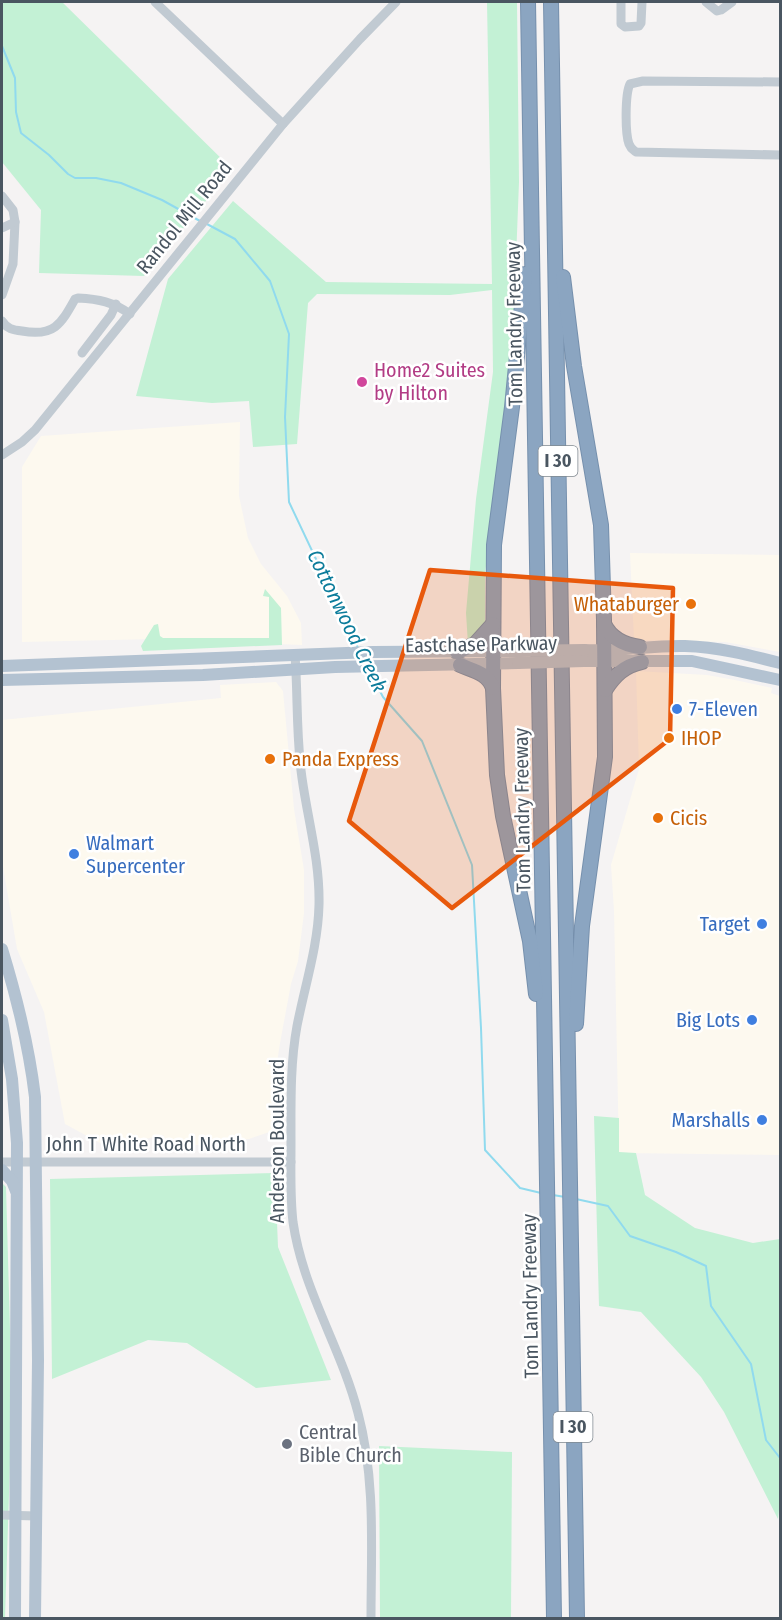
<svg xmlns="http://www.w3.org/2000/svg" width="782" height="1620" font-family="'Fira Sans Condensed',sans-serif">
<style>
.commercial{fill:#fdf9ef}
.green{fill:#c3f1d5}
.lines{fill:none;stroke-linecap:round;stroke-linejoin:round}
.stream{stroke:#90daee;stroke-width:2}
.highway-casing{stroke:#7690ad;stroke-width:16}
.minor{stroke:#c1cad2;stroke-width:9}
.major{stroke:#b3c2d1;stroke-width:12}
.highway{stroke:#8ba5c1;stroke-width:14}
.major-bridge{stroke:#b3c2d1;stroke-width:12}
.marked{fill:#e8590c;fill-opacity:0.2;stroke:#e8590c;stroke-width:4.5;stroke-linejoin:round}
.hotel-dot{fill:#d1479c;stroke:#fff;stroke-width:2}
.food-dot{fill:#e8710a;stroke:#fff;stroke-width:2}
.shop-dot{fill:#3f7fe0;stroke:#fff;stroke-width:2}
.worship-dot{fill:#6b7280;stroke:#fff;stroke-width:2}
.labels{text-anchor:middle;stroke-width:5;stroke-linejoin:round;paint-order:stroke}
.shield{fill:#fff;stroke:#808990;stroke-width:1.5}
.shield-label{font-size:18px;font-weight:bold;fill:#4a5661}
.street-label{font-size:20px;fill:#4a5661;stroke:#fff}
.hotel-label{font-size:20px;fill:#b23c85;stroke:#fff;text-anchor:start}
.food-label{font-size:20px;fill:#c56008;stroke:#fff;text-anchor:start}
.shop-label{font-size:20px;fill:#366cbe;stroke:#fff;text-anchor:end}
.worship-label{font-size:20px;fill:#5b616d;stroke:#fff;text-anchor:start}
.water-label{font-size:21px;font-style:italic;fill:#0c7c9b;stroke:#fff}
</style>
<rect width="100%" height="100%" fill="#f5f3f3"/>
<g class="commercial">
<polygon points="240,422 239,496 248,538 261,564 287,596 301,623 302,645 156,639 22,642 22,467 41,436"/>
<polygon points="630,553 780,555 780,652 725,642 634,640"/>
<polygon points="636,671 707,675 735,680 772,688 771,693 780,696 780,1155 619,1153 614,911 611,865 639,769"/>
<polygon points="276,682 283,691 294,809 304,870 304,913 298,961 291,984 280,1043 274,1084 272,1131 249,1139 171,1148 163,1135 123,1144 100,1143 65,1124 44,1012 17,949 2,861 2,720 221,698 220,685"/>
</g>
<g class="green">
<polygon points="2,2 62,2 232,169 144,276 39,273 41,210 2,162"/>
<polygon points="487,2 517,2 519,182 511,388 485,573 485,625 468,644 466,613 476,499 493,372 492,290 450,295 317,294 308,303 297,444 253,447 249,401 212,403 136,396 168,279 233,201 326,282 492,284"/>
<polygon points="265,589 281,608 282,645 143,651 141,646 154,625 158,624 160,636 163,638 269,638 269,597 263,596"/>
<polygon points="594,1116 619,1118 619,1152 636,1153 645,1195 695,1228 753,1243 780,1239 780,1501 778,1519 724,1412 701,1377 641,1312 599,1306"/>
<polygon points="275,1173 278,1247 331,1380 256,1388 187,1343 148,1340 52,1379 50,1179"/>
<polygon points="2,1183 6,1187 12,1401 5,1618 2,1618"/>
<polygon points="379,1446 512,1452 511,1618 380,1618"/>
</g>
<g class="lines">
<g class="stream">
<polyline points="2,46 15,78 16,112 21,133 49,155 68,174 75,178 96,178 121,183 162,200 200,221"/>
<polyline points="205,223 235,239 270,281 289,334 285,417 289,502 358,648"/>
<polyline points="370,672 383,697 422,741 472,865 481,1028 485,1150 520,1188 541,1193"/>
<polyline points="553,1195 565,1197"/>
<polyline points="576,1199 608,1206 630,1236 676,1252 706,1266 711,1306 751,1364 766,1440 780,1458"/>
</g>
<defs>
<g id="highway">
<polyline points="528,2 554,1618"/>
<polyline points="551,2 577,1618"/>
<polyline points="525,274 512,407 494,545 493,688 497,775 503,816 530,941 536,994"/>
<polyline points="563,277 574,366 601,525 604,620 605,757 582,926 576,1024"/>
<path d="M 604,624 C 611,639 624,645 640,647"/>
<polyline points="457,652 475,644 493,624"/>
<path d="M 460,665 C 474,671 488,673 493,688"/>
<path d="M 605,690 C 615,675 624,666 642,662"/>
</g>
</defs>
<use href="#highway" class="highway-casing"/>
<g class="minor">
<polyline points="155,2 283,124"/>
<polyline points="621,2 621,24 625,27 639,26 641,23 642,2"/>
<polyline points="706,2 717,11 721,10 732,2"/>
<path d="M 780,82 L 643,81 L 630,84 C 625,94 625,133 629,144 C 631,149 632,149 636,152 L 780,155"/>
<polyline points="2,196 13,210 15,222 13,264 2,295"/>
<polyline points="2,228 15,222"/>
<path d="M 2,321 C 7,329 13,330 22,331 C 54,337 61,324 75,299 L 78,298 C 99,299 113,302 130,314"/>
<polyline points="82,353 111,315 116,304"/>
<polyline points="2,455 22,442 35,430 283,124 360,39 396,2"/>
<path d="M 295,655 C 298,696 296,737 302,778 C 308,821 320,861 319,905 C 318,946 305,985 297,1026 C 290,1064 291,1104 291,1144 C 291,1170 290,1196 293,1222 C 303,1291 341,1347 358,1413 C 376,1480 371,1550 371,1618"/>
<polyline points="2,1162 291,1162"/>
<polyline points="2,1515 36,1516"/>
</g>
<g class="major">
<path d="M 584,650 C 618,652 652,645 685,646 C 718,647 749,655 780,663"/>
<polyline points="584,661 692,661 780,680"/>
<polyline points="2,666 373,652 519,651"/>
<polyline points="2,680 203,675 335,667 518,663"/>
<path d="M 2,949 C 17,998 29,1046 35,1097 L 38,1360 L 35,1618"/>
<polyline points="2,1020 12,1079 17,1143 15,1618"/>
<polyline points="2,1170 12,1181 16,1191"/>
</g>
<use href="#highway" class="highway"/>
<g class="major-bridge">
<polyline points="519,651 584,650"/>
<polyline points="518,663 584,661"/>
</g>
</g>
<path class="marked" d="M 430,570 L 673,588 L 670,739 L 452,908 L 349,821 Z"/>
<circle class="hotel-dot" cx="362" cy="382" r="6"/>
<g class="food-dot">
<circle cx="691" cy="604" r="6"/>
<circle cx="669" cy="738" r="6"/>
<circle cx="270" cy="759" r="6"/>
<circle cx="658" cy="818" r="6"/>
</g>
<g class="shop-dot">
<circle cx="677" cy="709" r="6"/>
<circle cx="74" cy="854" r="6"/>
<circle cx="762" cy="924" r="6"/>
<circle cx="752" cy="1020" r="6"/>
<circle cx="762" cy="1120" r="6"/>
</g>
<circle class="worship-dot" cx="287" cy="1444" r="6"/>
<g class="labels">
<g class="shield">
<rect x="538.5" y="446" width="39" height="30" rx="4.5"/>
<rect x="553.5" y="1412" width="39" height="30" rx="4.5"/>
</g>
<g class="shield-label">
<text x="558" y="467">I 30</text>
<text x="573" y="1433">I 30</text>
</g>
<g class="street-label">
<text transform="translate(184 217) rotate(-51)" y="7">Randol Mill Road</text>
<text transform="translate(514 324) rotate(-91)" y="7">Tom Landry Freeway</text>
<text transform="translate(481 644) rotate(-1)" y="7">Eastchase Parkway</text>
<text transform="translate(522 810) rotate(-91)" y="7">Tom Landry Freeway</text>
<text transform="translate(277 1141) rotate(-90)" y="7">Anderson Boulevard</text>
<text x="146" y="1151">John T White Road North</text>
<text transform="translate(530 1296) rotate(-91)" y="7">Tom Landry Freeway</text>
</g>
<g class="hotel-label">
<text x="374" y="377">Home2 Suites<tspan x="374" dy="23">by Hilton</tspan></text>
</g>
<g class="food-label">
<text x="679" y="611" text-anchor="end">Whataburger</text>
<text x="681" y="745">IHOP</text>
<text x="282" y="766">Panda Express</text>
<text x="670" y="825">Cicis</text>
</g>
<g class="shop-label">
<text x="689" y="716" text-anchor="start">7-Eleven</text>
<text x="86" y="850" text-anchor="start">Walmart<tspan x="86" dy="23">Supercenter</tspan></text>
<text x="750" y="931">Target</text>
<text x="740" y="1027">Big Lots</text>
<text x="750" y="1127">Marshalls</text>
</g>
<g class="worship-label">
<text x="299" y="1439">Central<tspan x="299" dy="23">Bible Church</tspan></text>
</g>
<g class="water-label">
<text transform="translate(347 621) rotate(64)" y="7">Cottonwood Creek</text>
</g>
</g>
<rect width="782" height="1620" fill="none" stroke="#4a5661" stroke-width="6"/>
</svg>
